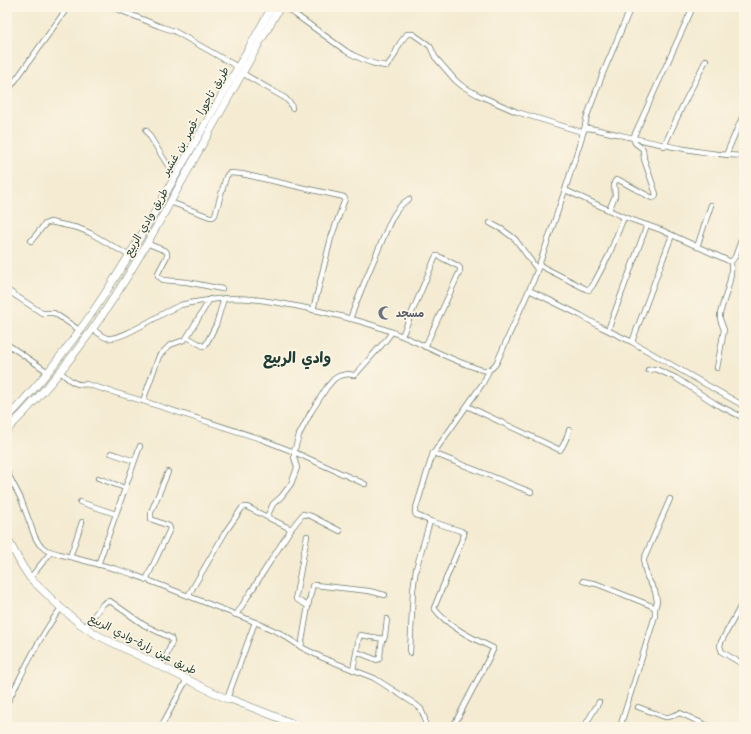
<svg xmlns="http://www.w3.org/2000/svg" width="751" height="734" font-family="Kalam,'Playpen Sans Arabic',sans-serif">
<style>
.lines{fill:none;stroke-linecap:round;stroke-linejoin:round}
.minor-casing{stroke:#6a7a6b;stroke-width:6}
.primary-casing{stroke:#6a7a6b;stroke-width:8}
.trunk-casing{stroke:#6a7a6b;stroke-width:8}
.minor{stroke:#fff;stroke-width:4.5}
.primary{stroke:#fff;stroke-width:7}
.trunk{stroke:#fff;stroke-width:7}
.labels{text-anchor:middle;stroke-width:3.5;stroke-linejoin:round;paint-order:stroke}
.street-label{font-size:11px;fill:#1f3d34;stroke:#fcf5e5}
.worship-label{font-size:11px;font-weight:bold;fill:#5b616d;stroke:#fcf5e5;text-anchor:start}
.district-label{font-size:15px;font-weight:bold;fill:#1f3d34;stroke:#fcf5e5}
</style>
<rect width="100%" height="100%" fill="#fcf5e5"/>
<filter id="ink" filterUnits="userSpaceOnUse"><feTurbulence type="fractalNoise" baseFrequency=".025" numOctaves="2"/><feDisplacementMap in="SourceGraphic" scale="8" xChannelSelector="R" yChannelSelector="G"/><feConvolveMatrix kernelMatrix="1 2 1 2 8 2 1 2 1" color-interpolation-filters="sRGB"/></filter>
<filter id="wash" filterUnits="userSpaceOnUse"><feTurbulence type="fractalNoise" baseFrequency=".012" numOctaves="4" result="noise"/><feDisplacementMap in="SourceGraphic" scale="16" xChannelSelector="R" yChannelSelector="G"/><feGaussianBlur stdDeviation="0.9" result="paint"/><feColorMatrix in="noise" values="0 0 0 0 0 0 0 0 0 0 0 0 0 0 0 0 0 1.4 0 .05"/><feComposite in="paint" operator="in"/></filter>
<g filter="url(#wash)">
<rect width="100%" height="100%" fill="#f4ebd2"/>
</g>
<g filter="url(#ink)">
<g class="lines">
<defs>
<g id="minor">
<polyline points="112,7 159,26 174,31 238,67"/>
<path d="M 285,7 L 346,51 C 358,58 373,65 387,66 L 393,58 L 400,43 L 407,34 L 413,34 L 430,46 L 435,57 L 455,80 L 462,86 L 478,95 L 517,112 L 582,132"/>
<polyline points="242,73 285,98 291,104 292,108"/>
<polyline points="7,92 68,7"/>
<polyline points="146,130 175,177"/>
<polyline points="584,130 587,116 603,73 631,7"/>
<polyline points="664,146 683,105 706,60"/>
<polyline points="726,155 744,113"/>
<polyline points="565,190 624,217 661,230 729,261 731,262 735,257 744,232"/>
<polyline points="170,202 210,217 213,217 215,215 226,177 228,174 230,173 242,174 344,197 345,199 331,238 313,310"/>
<polyline points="609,210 615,196 614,183 616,180 619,180 652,198 655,197 656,194 644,159 643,149 635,143 633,138 693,7"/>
<polyline points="490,223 503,230 515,239 537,269"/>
<polyline points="31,241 45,224 50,222 78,228 90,233 130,256"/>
<polyline points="146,243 166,251 167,253 167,256 158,273 158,276 163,280 187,282 222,289"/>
<polyline points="697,247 711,205"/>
<polyline points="539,265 586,289 589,290 593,285 609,255 624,217"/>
<polyline points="7,290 42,313 54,313 81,331"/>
<polyline points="529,290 580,315 601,327 632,342 691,376 744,406"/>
<path d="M 350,319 C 359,295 369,271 379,248 C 387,231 392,209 409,199"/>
<path d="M 92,328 C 97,332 102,337 107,338 C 123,341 163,311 181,305 C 188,303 195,302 202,301 C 241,294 276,302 315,310 C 345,317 374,324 402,336 C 424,345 445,357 468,365 C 473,367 478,369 483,370 C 490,371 493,368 497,362 L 534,279 L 548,240 L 565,190 L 584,130 L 587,128 L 594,129 C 644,140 693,154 744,156"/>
<polyline points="608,330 647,225"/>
<polyline points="402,336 435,258 436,256 438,256 458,266 460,268 460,271 425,347"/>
<polyline points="187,337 203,346 205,346 216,325 224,298"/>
<polyline points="632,342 672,235"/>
<polyline points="7,344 48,372"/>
<path d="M 717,368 L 724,330 L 720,319 L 720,314 C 724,297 733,280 731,262"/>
<polyline points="648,370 656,369 676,378 716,404 744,418"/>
<path d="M 60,372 C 68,378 75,387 86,384 L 143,401 L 261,439 L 294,452 L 365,484"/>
<polyline points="143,401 159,356 170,345 184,340 187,337 210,299"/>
<path d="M 467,406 L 560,450 C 565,444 567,437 569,430"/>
<polyline points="111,453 134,461"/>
<polyline points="433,453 531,492"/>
<polyline points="7,472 21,499 35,537 39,544 46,550 59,554 116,569 132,574 255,622 280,633 301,647 323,658 374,678 415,704 421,709 425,719 425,727"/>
<polyline points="98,478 125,488"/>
<polyline points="80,502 116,514"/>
<polyline points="267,517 273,504 281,497 291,484 297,468 294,457 294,452 299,435 311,412 327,387 334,379 339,376 348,374 353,375 355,375 386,340 392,332"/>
<path d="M 430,521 L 461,531 L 464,533 L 464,535 L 434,608 C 447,626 472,638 491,647 L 493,648 L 493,650 L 453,727"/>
<polyline points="70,557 82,522"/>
<polyline points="98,565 140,446"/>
<polyline points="30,578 51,552"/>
<polyline points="146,580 170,529 169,526 151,519 151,512 168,472"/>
<polyline points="583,581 597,584 652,606 655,609 655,616 620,727"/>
<polyline points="188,596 226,531 242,508 245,507 247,507 291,529"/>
<polyline points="744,600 721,642 720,646 722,652 744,665"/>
<polyline points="308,606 312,588 312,586 315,585 369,591 385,595"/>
<polyline points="655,609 657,601 655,591 647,577 644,565 644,559 670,499"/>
<polyline points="236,615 291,529 303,514 311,516 340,531"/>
<polyline points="85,627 103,604 106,602 110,601 144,625 171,638 172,642 162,667"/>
<polyline points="301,647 308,606 296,599 296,595 307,536"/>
<polyline points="357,652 377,660 379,659 380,656 382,639"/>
<polyline points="410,653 413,590 416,569 430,521 416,515 415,513 415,511 433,453 435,451 483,383 486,377 489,370"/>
<polyline points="353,670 359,637 360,635 384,639 385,636 387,619"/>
<polyline points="227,699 255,622"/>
<path d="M 7,703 C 24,671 39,637 61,608"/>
<polyline points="638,707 665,717 669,717 680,713 710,727"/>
<polyline points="161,727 187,679"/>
<polyline points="584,727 599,702"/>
<polyline points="743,727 744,726"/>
</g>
<polyline id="primary" points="7,538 21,564 30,578 61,608 80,624 97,635 227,699 233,700 302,727"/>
<g id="trunk">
<path d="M 7,418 C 72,351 121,272 167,191 C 189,153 211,114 233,76 C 246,53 259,30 272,7"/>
<path d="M 7,430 C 47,390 84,344 115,296 C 143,253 167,208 192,163 C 221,111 250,59 280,7"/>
</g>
</defs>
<use href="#minor" class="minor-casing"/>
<use href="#primary" class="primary-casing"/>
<use href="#trunk" class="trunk-casing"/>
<use href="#minor" class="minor"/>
<use href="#primary" class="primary"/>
<use href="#trunk" class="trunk"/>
</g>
</g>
<defs>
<symbol id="mosque-bare" viewBox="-9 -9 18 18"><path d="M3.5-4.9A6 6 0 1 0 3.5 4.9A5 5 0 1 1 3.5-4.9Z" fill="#6b7280" stroke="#fcf5e5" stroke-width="2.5" paint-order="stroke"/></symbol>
</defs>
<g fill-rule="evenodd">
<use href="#mosque-bare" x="375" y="303" width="20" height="20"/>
</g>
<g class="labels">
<g class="street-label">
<text transform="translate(195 121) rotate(-60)" y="4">طريق تاجورا -قصر بن غشير</text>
<text transform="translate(146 222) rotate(-60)" y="4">طريق وادي الربيع</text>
<text transform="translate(143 644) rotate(27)" y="4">طريق عين زارة-وادي الربيع</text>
</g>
<g class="worship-label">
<text x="396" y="317">مسجد</text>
</g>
<g class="district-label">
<text x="297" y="363">وادي الربيع</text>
</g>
</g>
<rect width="751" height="734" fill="none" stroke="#fcf5e5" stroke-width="24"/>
</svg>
